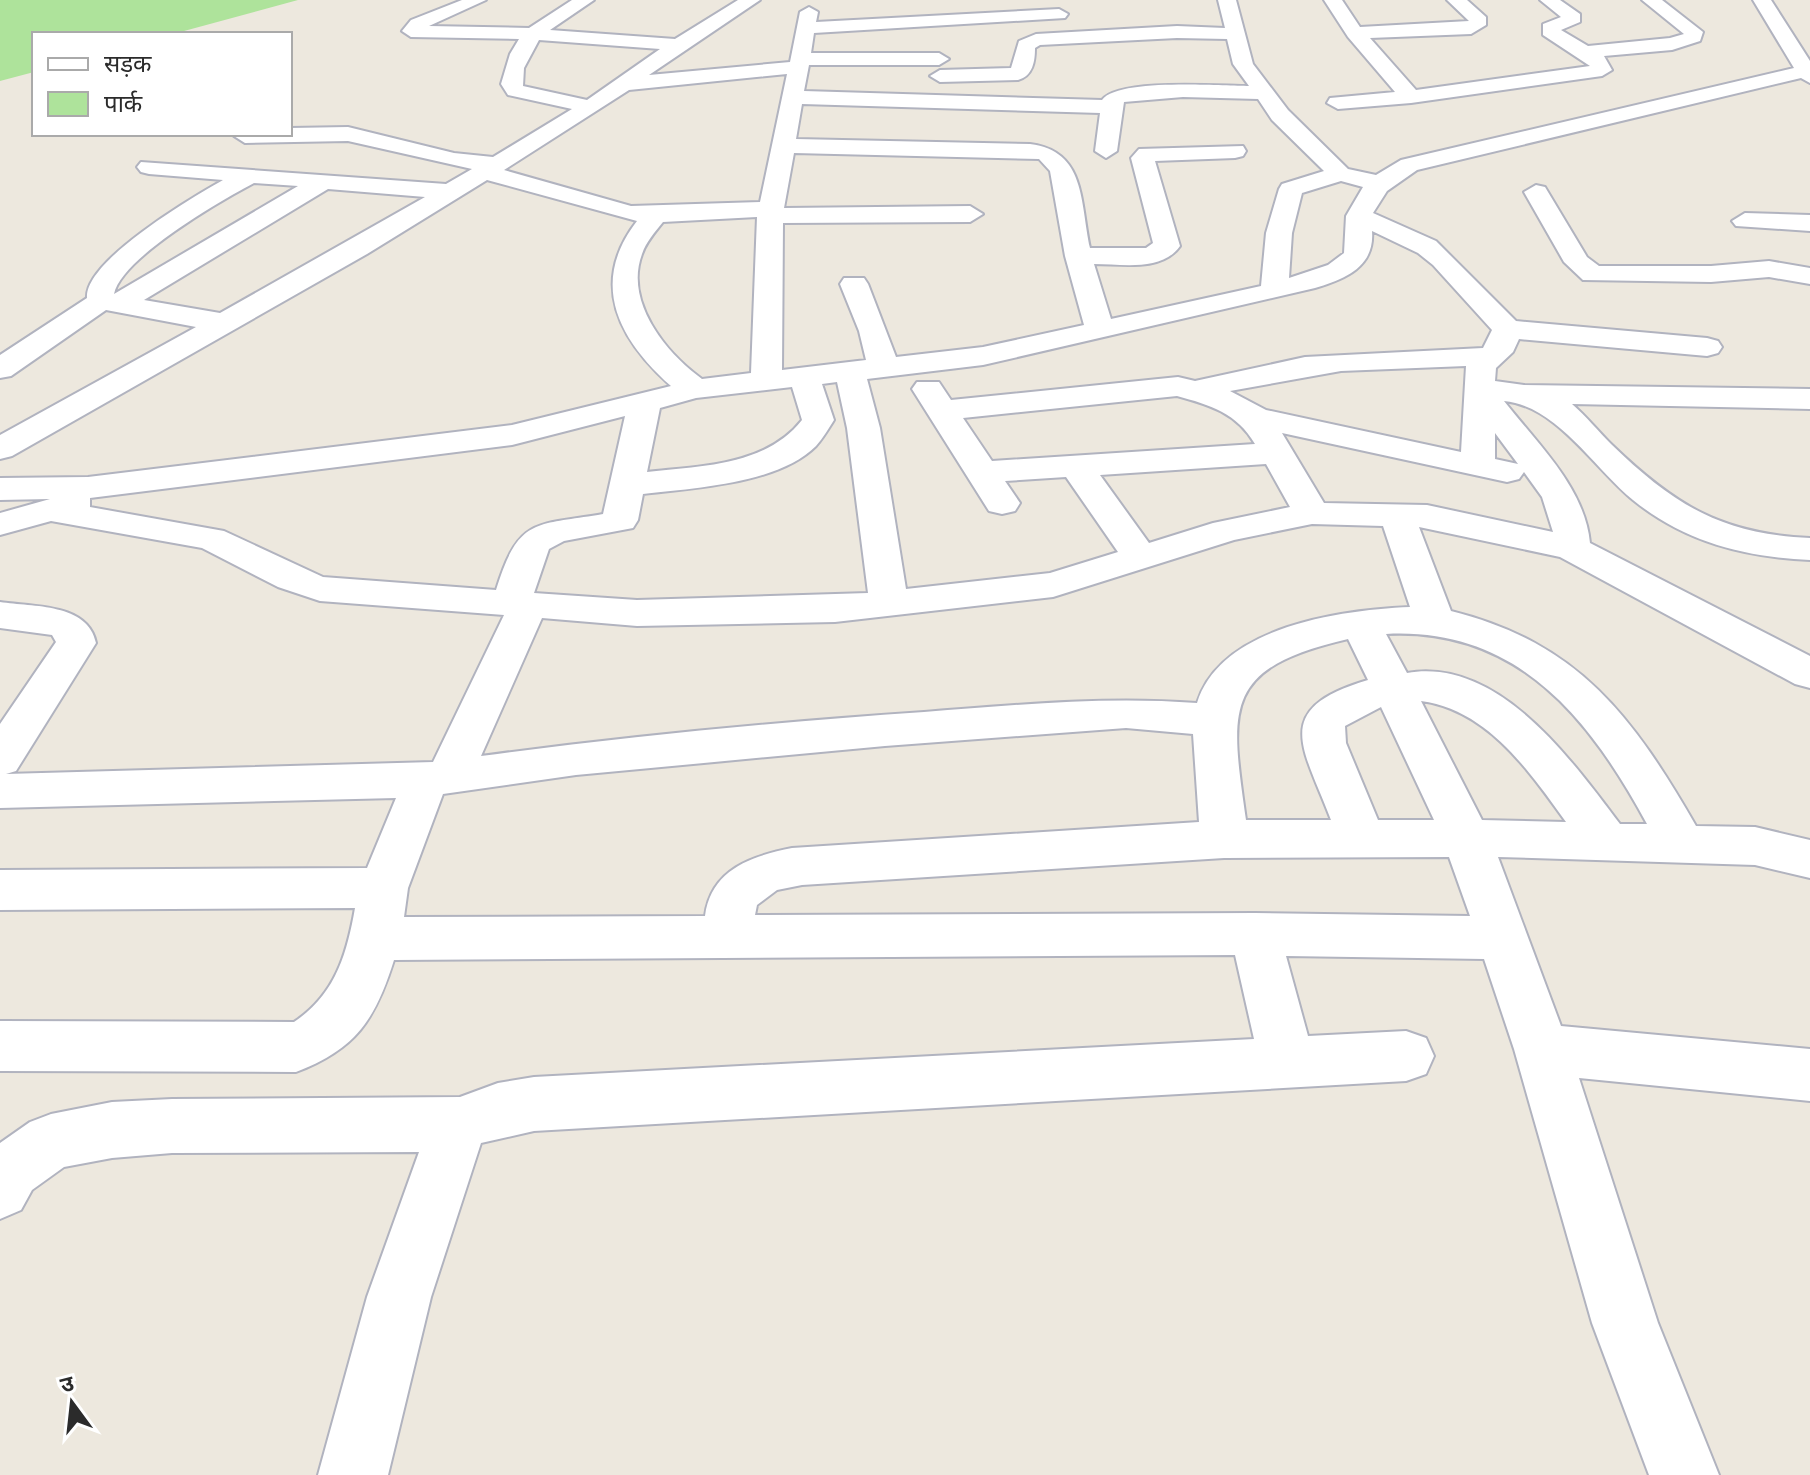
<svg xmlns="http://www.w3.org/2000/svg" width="1810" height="1475" font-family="'Work Sans','Noto Sans Devanagari',sans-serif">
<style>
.green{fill:#aee39b}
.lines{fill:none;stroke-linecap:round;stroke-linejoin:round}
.minor-casing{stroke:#b1b3bf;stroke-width:4}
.minor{fill:#fff;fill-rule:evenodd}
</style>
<rect width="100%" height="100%" fill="#ede8de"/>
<polygon class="green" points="0,0 298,0 173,34 34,34 34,72 0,81"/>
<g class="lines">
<defs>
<g id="minor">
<path d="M 462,0 L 486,0 L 429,26 L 529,28 L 572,0 L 594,0 L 550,30 L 675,39 L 738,0 L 760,0 L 649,75 L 790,62 L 800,12 L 809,7 L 818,12 L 816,22 L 1059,9 L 1068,14 L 1065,18 L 814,33 L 811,53 L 939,53 L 949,59 L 939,65 L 809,65 L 804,91 L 1102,100 C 1118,78 1220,86 1249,86 L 1233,64 L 1227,39 L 1177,38 L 1040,45 L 1035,48 C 1035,61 1033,76 1018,80 L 940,82 L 930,76 L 940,70 L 1011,68 L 1019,41 L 1036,34 L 1177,26 L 1225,28 L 1218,0 L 1236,0 L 1253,64 L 1288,110 L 1348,169 L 1376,175 L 1401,160 L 1794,68 L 1753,0 L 1771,0 L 1810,61 L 1810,83 L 1801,78 L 1417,170 L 1387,191 L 1373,213 L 1436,241 L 1516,321 L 1707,338 L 1718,341 L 1722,347 L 1718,353 L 1707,356 L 1519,339 L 1513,352 L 1496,368 L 1495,381 L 1524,385 L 1810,389 L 1810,409 L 1572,404 C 1586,416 1598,431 1611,444 C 1674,505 1721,534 1810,538 L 1810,560 C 1744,557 1685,542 1633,500 C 1593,467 1557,406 1504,401 C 1537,443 1585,488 1590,543 L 1810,656 L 1810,688 L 1795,684 L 1560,557 L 1419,527 L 1451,611 C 1579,643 1633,717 1696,826 L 1755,827 L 1810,840 L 1810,878 L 1755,865 L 1498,857 L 1561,1026 L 1810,1049 L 1810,1101 L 1579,1078 L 1658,1323 L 1719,1475 L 1649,1475 L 1592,1323 L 1514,1049 L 1484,959 L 1286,956 L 1308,1036 L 1406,1031 L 1426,1038 L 1434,1056 L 1426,1074 L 1406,1081 L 534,1131 L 481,1143 L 431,1297 L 388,1475 L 318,1475 L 367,1297 L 419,1152 L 172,1153 L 112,1158 L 64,1167 L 32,1190 L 21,1210 L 0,1219 L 0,1143 L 30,1122 L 51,1114 L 112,1102 L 172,1099 L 460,1097 L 498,1083 L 534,1077 L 1254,1039 L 1235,955 L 394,960 C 375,1020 356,1049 296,1072 L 0,1071 L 0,1021 L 294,1022 C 335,995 347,954 355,908 L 0,910 L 0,870 L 367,868 L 396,798 L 0,808 L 0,724 L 56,642 L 52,635 L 0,628 L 0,602 C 33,607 88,603 96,643 L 16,771 L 6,774 L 433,762 L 504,615 L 320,601 L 278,587 L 202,548 L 51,521 L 0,535 L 0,513 L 50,499 L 0,500 L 0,478 L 88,477 L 512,425 L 671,386 C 618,339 589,283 637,221 L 487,180 L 367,254 L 12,456 L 0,459 L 0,435 L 196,327 L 106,310 L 11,376 L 0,378 L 0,355 L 87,298 C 84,261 193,197 223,180 L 149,174 L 141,172 L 137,167 L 141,162 L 446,184 L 472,169 L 348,141 L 245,143 L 234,136 L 290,134 L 290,128 L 348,127 L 454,153 L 493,157 L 572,109 L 508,95 L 501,84 L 510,54 L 519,39 L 411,37 L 402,31 L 411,20 ZM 539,40 L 660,49 L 587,100 L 523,86 L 524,68 ZM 787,74 L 760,202 L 631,206 L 504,170 L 629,90 ZM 1183,97 L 1258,99 L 1272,120 L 1324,171 L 1282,184 L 1279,189 L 1266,233 L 1261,286 L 1111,319 L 1094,264 C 1122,264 1162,272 1180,246 L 1155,161 L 1235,158 L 1243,156 L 1246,151 L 1243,146 L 1139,149 L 1131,158 L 1153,243 L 1146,248 L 1090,248 C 1080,202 1086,151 1030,144 L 796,139 L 802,104 L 1100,113 L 1095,151 L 1106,158 L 1117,151 L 1124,102 ZM 794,153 L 1039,159 L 1050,171 L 1065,256 L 1084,325 L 983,347 L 896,357 L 868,284 L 864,278 L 844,278 L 840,284 L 859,331 L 866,360 L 782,370 L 783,223 L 970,222 L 983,214 L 970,206 L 784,208 ZM 1341,181 L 1363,187 L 1346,216 L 1344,253 L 1328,265 L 1289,278 L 1292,233 L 1302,193 ZM 254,183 L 298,186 L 114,294 C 121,258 222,200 254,183 ZM 328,189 L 425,197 L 220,313 L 144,300 ZM 757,217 L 751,373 L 702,379 C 666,353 624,302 642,254 C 646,242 655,232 663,222 ZM 1372,231 L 1418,253 L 1433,265 L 1492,330 L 1483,348 L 1305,357 L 1195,381 L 1178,377 L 951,400 L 939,382 L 917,382 L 912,389 L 989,511 L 1002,514 L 1015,511 L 1020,503 L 1005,481 L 1066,477 L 1118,552 L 1050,573 L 906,589 L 880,428 L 867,379 L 983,365 L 1315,288 C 1345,279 1375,267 1372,231 ZM 1466,366 L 1461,452 L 1266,410 L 1230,391 L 1341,371 ZM 837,382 L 847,428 L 868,593 L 637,600 L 534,593 L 549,549 L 564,541 L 633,528 L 638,520 L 643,494 C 694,488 778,484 816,446 C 823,438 829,428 834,420 L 822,384 ZM 792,387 L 802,420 C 766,466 700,466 647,472 L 660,408 L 696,398 ZM 1177,396 C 1210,405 1237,413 1255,444 L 992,461 L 963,418 ZM 625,416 L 603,514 C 535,526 519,516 496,590 L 323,577 L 224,531 L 90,507 L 90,498 L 512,445 ZM 1282,433 L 1507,482 L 1519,479 L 1524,472 L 1542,497 L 1553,532 L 1427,505 L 1324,503 ZM 1495,433 L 1518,464 L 1495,459 ZM 1266,464 L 1290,507 L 1213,523 L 1149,543 L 1100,475 ZM 1312,524 L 1383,526 L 1410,607 C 1342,610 1221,626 1197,703 C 1104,696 1016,705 924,712 C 776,722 628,736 481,756 L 542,618 L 637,626 L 835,622 L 1053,597 L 1234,540 ZM 1386,634 C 1518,627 1590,719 1647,824 L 1620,824 C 1572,761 1499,657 1407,673 ZM 1348,639 L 1368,680 C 1270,709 1303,746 1331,820 L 1246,820 C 1230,708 1222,668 1348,639 ZM 1421,701 C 1488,710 1529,771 1566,822 L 1482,820 ZM 1381,707 L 1434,820 L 1378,820 L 1346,743 L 1345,726 ZM 1126,728 L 1193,734 L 1199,822 L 792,848 C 752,856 711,869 705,916 L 404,917 L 408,888 L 443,794 L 576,775 L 885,746 ZM 1449,857 L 1470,916 L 1255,913 L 755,915 L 757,905 L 777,890 L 802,885 L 1224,858 Z"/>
<polygon points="1324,0 1342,0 1360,27 1469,21 1447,0 1467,0 1486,17 1486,25 1471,34 1370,38 1416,90 1590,66 1543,35 1543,24 1561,17 1540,0 1560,0 1580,14 1580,22 1561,30 1588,46 1670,38 1684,34 1642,0 1662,0 1703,32 1700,41 1672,50 1604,56 1612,70 1602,76 1411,103 1338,109 1327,103 1330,98 1395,92 1348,37"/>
<polygon points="1536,185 1545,187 1587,257 1599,266 1711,266 1769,261 1810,268 1810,284 1769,277 1711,282 1583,280 1564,262 1524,192"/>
<polygon points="1745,213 1810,215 1810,231 1736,226 1732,221"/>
</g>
</defs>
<use href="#minor" class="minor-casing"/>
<use href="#minor" class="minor"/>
</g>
<rect x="32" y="32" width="260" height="104" fill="#ffffff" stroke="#aaaaaa" stroke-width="2"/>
<rect x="48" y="58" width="40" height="12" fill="#ffffff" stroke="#aaaaaa" stroke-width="2"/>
<text x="104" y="72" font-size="24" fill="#2b2b2b">सड़क</text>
<rect x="48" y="92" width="40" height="24" fill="#aee39b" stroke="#aaaaaa" stroke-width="2"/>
<text x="104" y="112" font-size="24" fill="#2b2b2b">पार्क</text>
<g transform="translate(72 1403) rotate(345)" stroke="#ffffff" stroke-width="6" paint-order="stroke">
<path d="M0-6L14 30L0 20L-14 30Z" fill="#2b2b2b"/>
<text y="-12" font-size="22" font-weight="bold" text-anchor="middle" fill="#2b2b2b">उ</text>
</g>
</svg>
